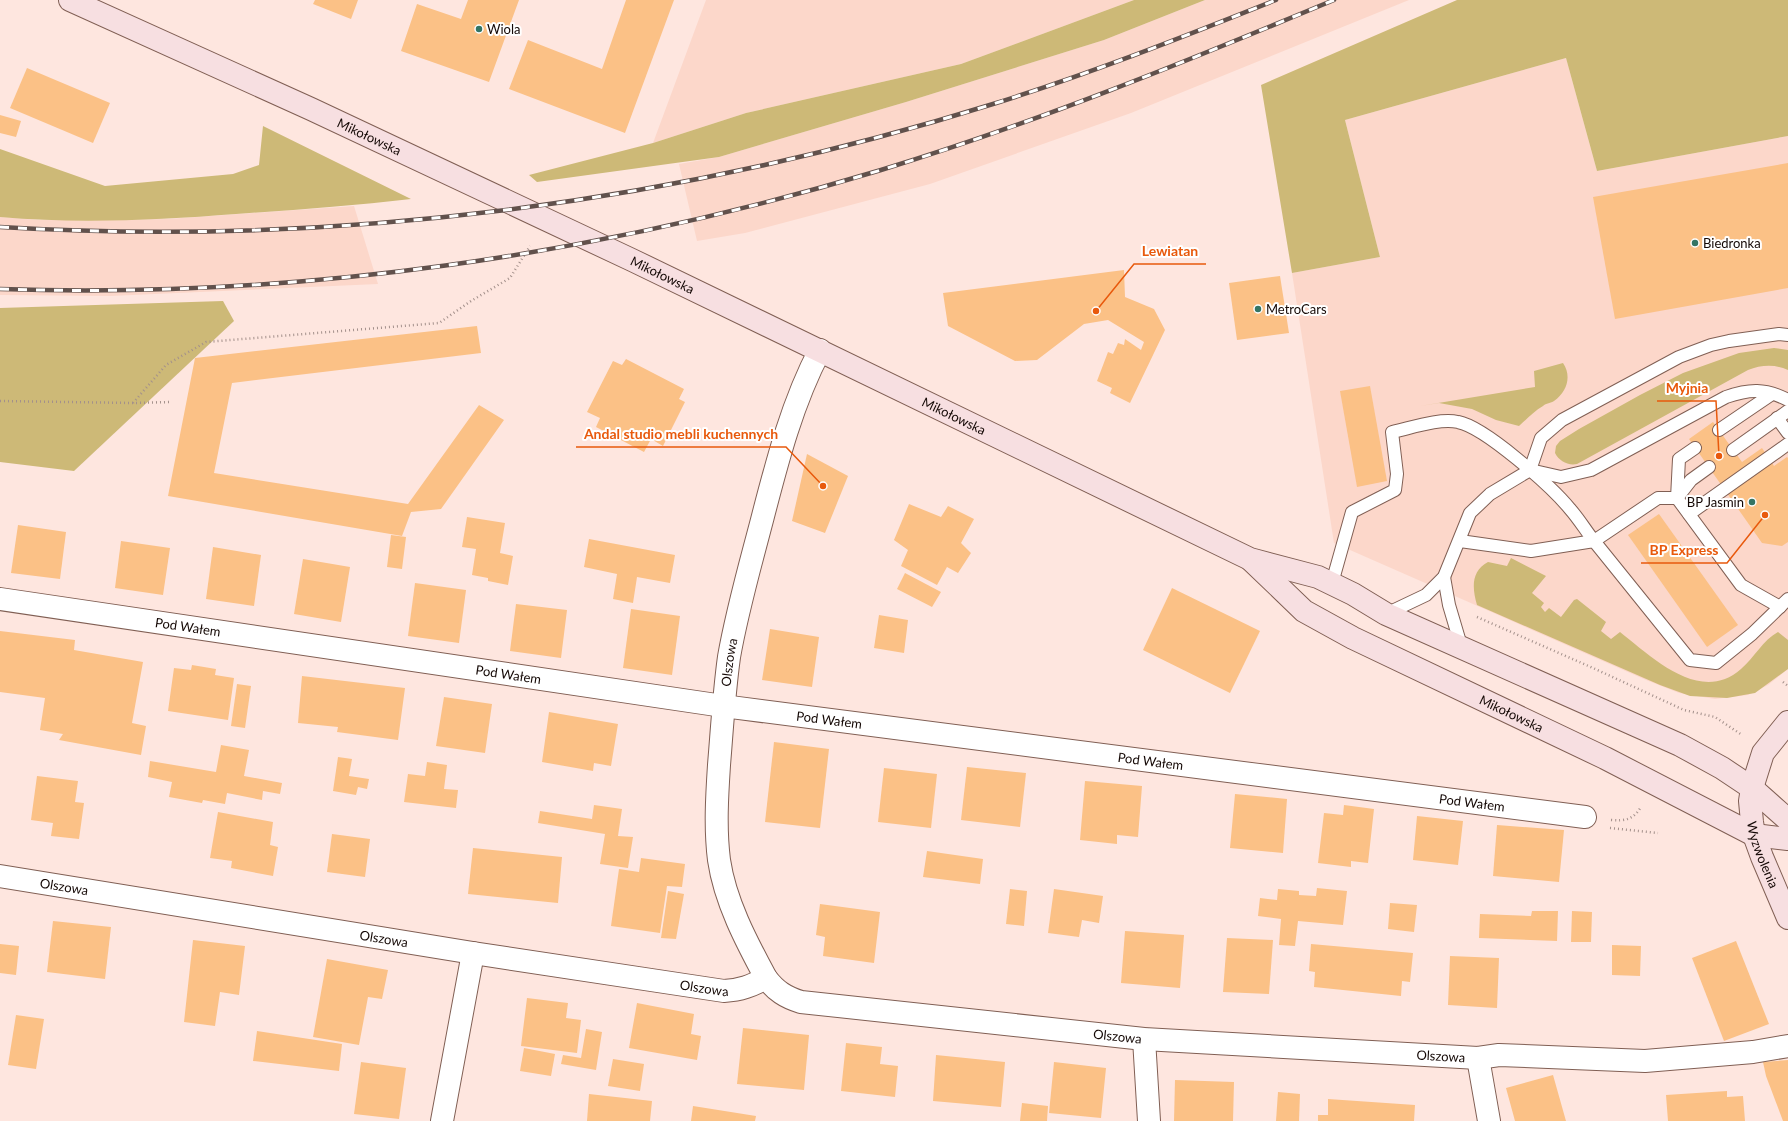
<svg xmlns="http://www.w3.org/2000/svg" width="1788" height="1121" font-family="Lato,sans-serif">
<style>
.built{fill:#fcd7ca}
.green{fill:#cdb977}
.building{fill:#fbc186}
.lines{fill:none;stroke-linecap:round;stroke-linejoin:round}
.service-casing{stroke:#805f54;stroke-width:14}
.minor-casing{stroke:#805f54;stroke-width:24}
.secondary-casing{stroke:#805f54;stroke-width:24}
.path{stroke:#a3908b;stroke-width:2.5;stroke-dasharray:1 3;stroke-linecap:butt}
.service{stroke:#fff;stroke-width:12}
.minor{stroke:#fff;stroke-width:22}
.secondary{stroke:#f7dfe1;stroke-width:22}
.rail-casing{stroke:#61514c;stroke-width:4.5}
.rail{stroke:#fff;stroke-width:3;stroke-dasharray:9;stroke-linecap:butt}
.poi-dot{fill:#347564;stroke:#fff;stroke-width:1.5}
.labels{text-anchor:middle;stroke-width:4;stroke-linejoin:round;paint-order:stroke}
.poi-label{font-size:13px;fill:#140805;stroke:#fff;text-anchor:start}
.street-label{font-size:13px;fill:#140805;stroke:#fff}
.leader{fill:none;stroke:#e8590c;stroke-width:1.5}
.callout-dot{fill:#e8590c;stroke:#fff;stroke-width:1.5}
.callout-label{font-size:14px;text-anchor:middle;font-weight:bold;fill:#e8590c;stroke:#fff;stroke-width:4;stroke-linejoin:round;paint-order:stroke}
</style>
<rect width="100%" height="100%" fill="#fee6df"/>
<g class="built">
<polygon points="706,0 1134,0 961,64 746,113 653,143"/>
<polygon points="1205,0 1409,0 1131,113 930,184 745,233 697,241 679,164 719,157 906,102 1104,40"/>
<polygon points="1566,58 1597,171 1788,136 1788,669 1768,685 1748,695 1715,699 1679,693 1646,680 1334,543 1292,273 1380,257 1345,120"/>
<polygon points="354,206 378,284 110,296 0,295 0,217 39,220 168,219"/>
</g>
<g class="green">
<polygon points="1134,0 1205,0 1104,40 906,102 719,157 537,182 529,175 653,143 746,113 961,64"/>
<polygon points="1457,0 1788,0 1788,136 1597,171 1566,58 1345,120 1380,257 1292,273 1261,85"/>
<path d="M 263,126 L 411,199 C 353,206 294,210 236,214 C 158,220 78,224 0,217 L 0,149 L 105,186 L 233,174 L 259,165 Z"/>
<polygon points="223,301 234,321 74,471 0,462 0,308"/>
<path d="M 1774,348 L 1788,350 L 1788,370 C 1775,364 1761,365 1748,370 L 1577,464 C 1568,466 1559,461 1555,453 L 1556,446 L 1560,441 L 1579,429 L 1640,395 L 1683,373 L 1739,353 Z"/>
<path d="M 1563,363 C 1572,376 1567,392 1554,401 C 1551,403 1546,403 1543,406 C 1534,411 1526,420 1519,426 L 1496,420 L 1472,409 L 1439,403 L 1420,406 L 1535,387 L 1534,371 Z"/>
<path d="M 1511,558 L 1546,576 L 1532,593 L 1544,603 L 1541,607 L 1545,612 L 1549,608 L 1561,617 L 1574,600 L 1577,599 L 1606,622 L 1601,631 L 1611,639 L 1620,632 C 1652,657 1700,705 1741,669 C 1754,658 1763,640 1778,632 L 1788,640 L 1788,669 L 1755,693 L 1727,698 L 1690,696 L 1660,685 L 1477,605 C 1472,588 1471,571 1488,562 L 1507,566 Z"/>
</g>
<g class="building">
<polygon points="315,0 358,0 351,19 313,4"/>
<polygon points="468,0 519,0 489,82 401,51 417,4 461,19"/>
<polygon points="626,0 674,0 625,133 509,89 528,40 602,69"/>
<polygon points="27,68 110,103 93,143 10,108"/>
<polygon points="0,115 21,121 16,137 0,133"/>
<polygon points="1788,163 1788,288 1615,319 1593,197"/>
<polygon points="1124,270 1125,297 1154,309 1165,330 1130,403 1110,393 1112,388 1097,381 1108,352 1113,354 1118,343 1124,345 1125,339 1141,350 1144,342 1108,320 1084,324 1037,360 1015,361 948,326 943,293"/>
<polygon points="1280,276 1289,333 1237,340 1229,283"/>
<polygon points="477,326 481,353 232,383 214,473 408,504 479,405 504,420 441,509 411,512 402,536 168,496 195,358"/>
<polygon points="626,359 684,389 679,399 685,402 663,446 651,439 644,452 596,427 600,418 587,412 613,361 622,365"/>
<polygon points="1370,386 1387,481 1357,487 1340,391"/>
<polygon points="1713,422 1742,462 1762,448 1774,466 1787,457 1788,458 1788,542 1782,546 1762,543 1689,439"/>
<polygon points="807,454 848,476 825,533 792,521"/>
<polygon points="909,504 941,517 948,506 974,519 961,543 971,553 958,573 947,567 937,585 901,566 908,550 894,540"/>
<polygon points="1659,514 1738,625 1707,647 1628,535"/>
<polygon points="467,517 505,523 500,553 513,556 508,585 488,581 488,578 472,575 476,549 462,547"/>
<polygon points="18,525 66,532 60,579 11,573"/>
<polygon points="391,535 406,537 402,569 387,567"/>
<polygon points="589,539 675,555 670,583 637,577 633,603 613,599 617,574 584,567"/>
<polygon points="121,541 170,548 163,595 115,588"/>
<polygon points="213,547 261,555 254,606 206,599"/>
<polygon points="303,559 350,567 341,622 294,614"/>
<polygon points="905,573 941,592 932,607 897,589"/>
<polygon points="415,583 466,590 459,643 408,636"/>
<polygon points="1172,588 1260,631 1230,693 1143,650"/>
<polygon points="516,604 567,610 561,658 510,651"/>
<polygon points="631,609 680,616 672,675 623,668"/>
<polygon points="879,615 908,620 904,653 874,648"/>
<polygon points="770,629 819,637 812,687 762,680"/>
<polygon points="0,631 75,640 74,650 143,662 132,723 146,726 141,755 59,740 63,734 40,730 45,698 0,692"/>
<polygon points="192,665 216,669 215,675 234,678 228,720 168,711 174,668 191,670"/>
<polygon points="302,676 405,688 398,740 337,732 338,727 298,723"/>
<polygon points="237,684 251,686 245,728 231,726"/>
<polygon points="444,697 492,704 485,753 436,746"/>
<polygon points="549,712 618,724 611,766 594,763 593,771 542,762"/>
<polygon points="774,742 829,749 820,828 765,822"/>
<polygon points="221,745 249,750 244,776 282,783 280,794 263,791 262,800 227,793 225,804 203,800 202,803 169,797 172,782 148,777 150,761 216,772"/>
<polygon points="338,757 352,759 349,776 369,779 367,789 358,787 356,795 333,791"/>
<polygon points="427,762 447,765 444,789 458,790 456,808 404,802 408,774 425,776"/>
<polygon points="967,767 1026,773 1020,827 961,820"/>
<polygon points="884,768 937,774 931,828 878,822"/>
<polygon points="37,776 78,781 75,802 84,803 79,839 51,836 53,823 31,820"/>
<polygon points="1085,781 1142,786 1138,837 1117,835 1117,844 1080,840"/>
<polygon points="1235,794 1287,799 1283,853 1230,848"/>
<polygon points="594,805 622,809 618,836 633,837 628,868 600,864 605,834 538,823 540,811 592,819"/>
<polygon points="1344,805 1374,809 1368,863 1351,861 1351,867 1318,863 1324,813 1343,815"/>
<polygon points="218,812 273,822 270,845 278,847 273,876 231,868 232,861 210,858"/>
<polygon points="1417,816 1463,821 1458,865 1413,860"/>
<polygon points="1497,825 1564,830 1559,882 1493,876"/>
<polygon points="332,834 370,839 365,877 327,872"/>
<polygon points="473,848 562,857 558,903 468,894"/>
<polygon points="927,851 983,859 980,884 923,877"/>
<polygon points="641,858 685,864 682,887 667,886 660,933 611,926 619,869 639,872"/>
<polygon points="1317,888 1347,891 1343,925 1298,921 1295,946 1279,945 1281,919 1258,916 1260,898 1277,900 1278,889 1299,891 1299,895 1316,896"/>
<polygon points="1010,889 1027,891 1024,926 1006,924"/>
<polygon points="1054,889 1103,896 1099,923 1082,920 1079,937 1048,933"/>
<polygon points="668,891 684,894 676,939 661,938"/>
<polygon points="1390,903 1417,905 1414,932 1388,929"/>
<polygon points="820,904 880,912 874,963 823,956 825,937 816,935"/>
<polygon points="1532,911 1558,911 1557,941 1479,938 1480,914 1531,916"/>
<polygon points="1572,911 1592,912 1591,942 1571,942"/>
<polygon points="53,921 111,927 105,979 47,972"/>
<polygon points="1125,931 1184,935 1180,988 1121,983"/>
<polygon points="1227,938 1273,940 1269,994 1223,992"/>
<polygon points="193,940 245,946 239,995 220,992 215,1026 184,1022"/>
<polygon points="1736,941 1769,1024 1724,1041 1692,958"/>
<polygon points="0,944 19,946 16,975 0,973"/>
<polygon points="1311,944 1413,953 1410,982 1402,981 1401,996 1314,987 1315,972 1309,971"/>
<polygon points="1612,945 1641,946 1640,976 1612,975"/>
<polygon points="1450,956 1499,958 1497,1008 1448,1005"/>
<polygon points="327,959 388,970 382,999 368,997 359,1045 313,1037"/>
<polygon points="527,998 568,1003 566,1018 581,1020 577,1053 521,1046"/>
<polygon points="637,1003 694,1014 691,1034 701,1036 697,1060 629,1048"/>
<polygon points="16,1015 44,1019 36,1069 8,1065"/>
<polygon points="743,1028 809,1035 804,1090 737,1084"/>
<polygon points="586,1029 602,1032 596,1070 561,1064 563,1055 581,1058"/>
<polygon points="257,1031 342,1044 339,1071 253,1061"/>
<polygon points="846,1043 882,1047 880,1064 898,1066 895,1097 841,1091"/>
<polygon points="524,1048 555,1054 551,1076 520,1071"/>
<polygon points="936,1055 1005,1062 1001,1107 933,1101"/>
<polygon points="613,1059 644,1064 640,1091 608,1086"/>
<polygon points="1788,1060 1788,1121 1783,1121 1766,1076 1763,1062"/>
<polygon points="361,1062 406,1068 399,1119 354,1114"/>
<polygon points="1054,1062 1106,1068 1101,1118 1049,1113"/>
<polygon points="1553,1075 1566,1121 1515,1121 1506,1088"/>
<polygon points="1175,1080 1234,1082 1233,1121 1174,1121"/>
<polygon points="1727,1091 1727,1097 1743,1096 1745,1121 1668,1121 1666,1095"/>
<polygon points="1278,1092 1300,1094 1299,1121 1276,1121"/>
<polygon points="589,1094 652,1101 650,1121 587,1121"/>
<polygon points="1328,1099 1415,1105 1414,1121 1318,1121 1318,1115 1328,1115"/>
<polygon points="1022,1103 1048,1106 1047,1121 1020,1121"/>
<polygon points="693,1106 756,1116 755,1121 691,1121"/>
</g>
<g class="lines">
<defs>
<g id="service">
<polyline points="1777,418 1788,433"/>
<polyline points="1719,430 1772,394"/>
<polyline points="1733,450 1788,411"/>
<path d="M 1530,470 L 1561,477 L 1591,470 L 1726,397 C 1749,389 1765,388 1788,400"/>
<polyline points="1677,498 1679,459 1695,448"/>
<polyline points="1677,498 1691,480 1709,467"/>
<polyline points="1689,514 1788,444"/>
<polyline points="1460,541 1531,551 1594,541 1690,660 1716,663 1752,634 1788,599"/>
<polyline points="1444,577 1449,605 1462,649"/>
<path d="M 1332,583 L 1352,512 L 1395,490 L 1397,474 L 1392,432 C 1411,428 1439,418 1458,422 C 1485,427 1552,487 1570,509 C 1579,519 1586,531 1594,541 L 1658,498 L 1677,498 L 1741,585 L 1780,607"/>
<polyline points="1386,614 1426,595 1444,577 1470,513 1490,494 1530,470 1541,438 1562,420 1679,357 1711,345 1729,341 1779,334 1788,335"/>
</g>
<g id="minor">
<path id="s1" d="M 0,599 L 723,706 L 1585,817"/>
<path id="s2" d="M 0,876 L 473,953 L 724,991 C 741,990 751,986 766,978 C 776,991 785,997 801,1002 L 1144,1039 L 1478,1058 L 1499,1055 L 1645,1061 L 1753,1052 L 1788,1046"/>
<path id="s3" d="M 766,978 C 746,941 725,901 719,860 C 715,828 717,796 719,765 C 722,729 724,693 729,657 C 737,611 750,566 762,520 C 777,462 792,403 820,350"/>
<polyline points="1144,1039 1149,1121"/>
<polyline points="1478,1058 1489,1121"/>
<polyline points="442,1121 473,953"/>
</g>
<g id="secondary">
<path id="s4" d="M 70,0 L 311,109 L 632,260 L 1250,559 L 1318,577 L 1353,594 L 1386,614 L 1680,745 L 1722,768 L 1752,788 L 1788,820"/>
<path id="s5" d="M 1251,560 L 1304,611 L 1353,638 L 1605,758 L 1754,835 L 1788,839"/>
<path id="s6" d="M 1788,722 L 1763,753 L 1752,788 L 1750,801 L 1752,822 L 1754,835 L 1762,857 L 1788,918"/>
</g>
</defs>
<use href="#service" class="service-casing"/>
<use href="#minor" class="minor-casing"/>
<use href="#secondary" class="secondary-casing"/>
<g class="path">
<polyline points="0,401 133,403 170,402"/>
<polyline points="133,403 166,365 206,342 439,323 471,301 510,278 530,246"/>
<polyline points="1477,617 1593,668 1684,710 1715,717 1742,735"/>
<polyline points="1783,682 1788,686"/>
<path d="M 1611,820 C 1625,821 1633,820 1641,807"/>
<polyline points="1610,828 1658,833"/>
</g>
<use href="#service" class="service"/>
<use href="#minor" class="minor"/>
<use href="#secondary" class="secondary"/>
<defs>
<g id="rail">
<path d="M 0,227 C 334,247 673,204 993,104 C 1089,74 1183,37 1276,0"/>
<path d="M 0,289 C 297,299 597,256 881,170 C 1035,123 1185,62 1334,0"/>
</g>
</defs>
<use href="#rail" class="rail-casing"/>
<use href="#rail" class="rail"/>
</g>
<g class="poi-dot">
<circle cx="479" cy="29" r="4"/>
<circle cx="1695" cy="243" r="4"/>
<circle cx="1258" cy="309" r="4"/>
<circle cx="1752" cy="502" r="4"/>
</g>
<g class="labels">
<g class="poi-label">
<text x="487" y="34">Wiola</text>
<text x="1703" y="248">Biedronka</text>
<text x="1266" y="314">MetroCars</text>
<text x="1744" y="507" text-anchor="end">BP Jasmin</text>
</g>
<g class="street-label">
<text dy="5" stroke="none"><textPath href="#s4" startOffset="329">Mikołowska</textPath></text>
<text dy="5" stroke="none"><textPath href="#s4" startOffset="653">Mikołowska</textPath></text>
<text dy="5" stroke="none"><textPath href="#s4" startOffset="977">Mikołowska</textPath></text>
<text dy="5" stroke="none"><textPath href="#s1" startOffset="190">Pod Wałem</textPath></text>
<text dy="5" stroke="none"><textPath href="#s3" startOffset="326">Olszowa</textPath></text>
<text dy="5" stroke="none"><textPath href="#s1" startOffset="514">Pod Wałem</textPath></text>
<text dy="5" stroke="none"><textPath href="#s5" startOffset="305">Mikołowska</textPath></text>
<text dy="5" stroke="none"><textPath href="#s1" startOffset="838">Pod Wałem</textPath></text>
<text dy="5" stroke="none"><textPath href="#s1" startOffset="1162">Pod Wałem</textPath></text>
<text dy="5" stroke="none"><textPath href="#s1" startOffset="1486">Pod Wałem</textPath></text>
<text dy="5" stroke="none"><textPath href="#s6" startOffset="145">Wyzwolenia</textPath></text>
<text dy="5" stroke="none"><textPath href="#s2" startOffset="65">Olszowa</textPath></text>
<text dy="5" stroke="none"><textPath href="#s2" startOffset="389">Olszowa</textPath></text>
<text dy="5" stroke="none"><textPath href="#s2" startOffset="713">Olszowa</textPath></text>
<text dy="5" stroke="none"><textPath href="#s2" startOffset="1139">Olszowa</textPath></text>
<text dy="5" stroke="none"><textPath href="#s2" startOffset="1463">Olszowa</textPath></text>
</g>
</g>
<path class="leader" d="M1096 311L1134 264H1206M1719 456L1716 401H1657M823 486L786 447H576M1765 515L1727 563H1641"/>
<g class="callout-dot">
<circle cx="1096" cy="311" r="4"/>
<circle cx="1719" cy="456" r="4"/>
<circle cx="823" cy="486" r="4"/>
<circle cx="1765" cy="515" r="4"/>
</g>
<g class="callout-label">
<text x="1170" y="256">Lewiatan</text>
<text x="1687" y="393">Myjnia</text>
<text x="681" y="439">Andal studio mebli kuchennych</text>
<text x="1684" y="555">BP Express</text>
</g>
</svg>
